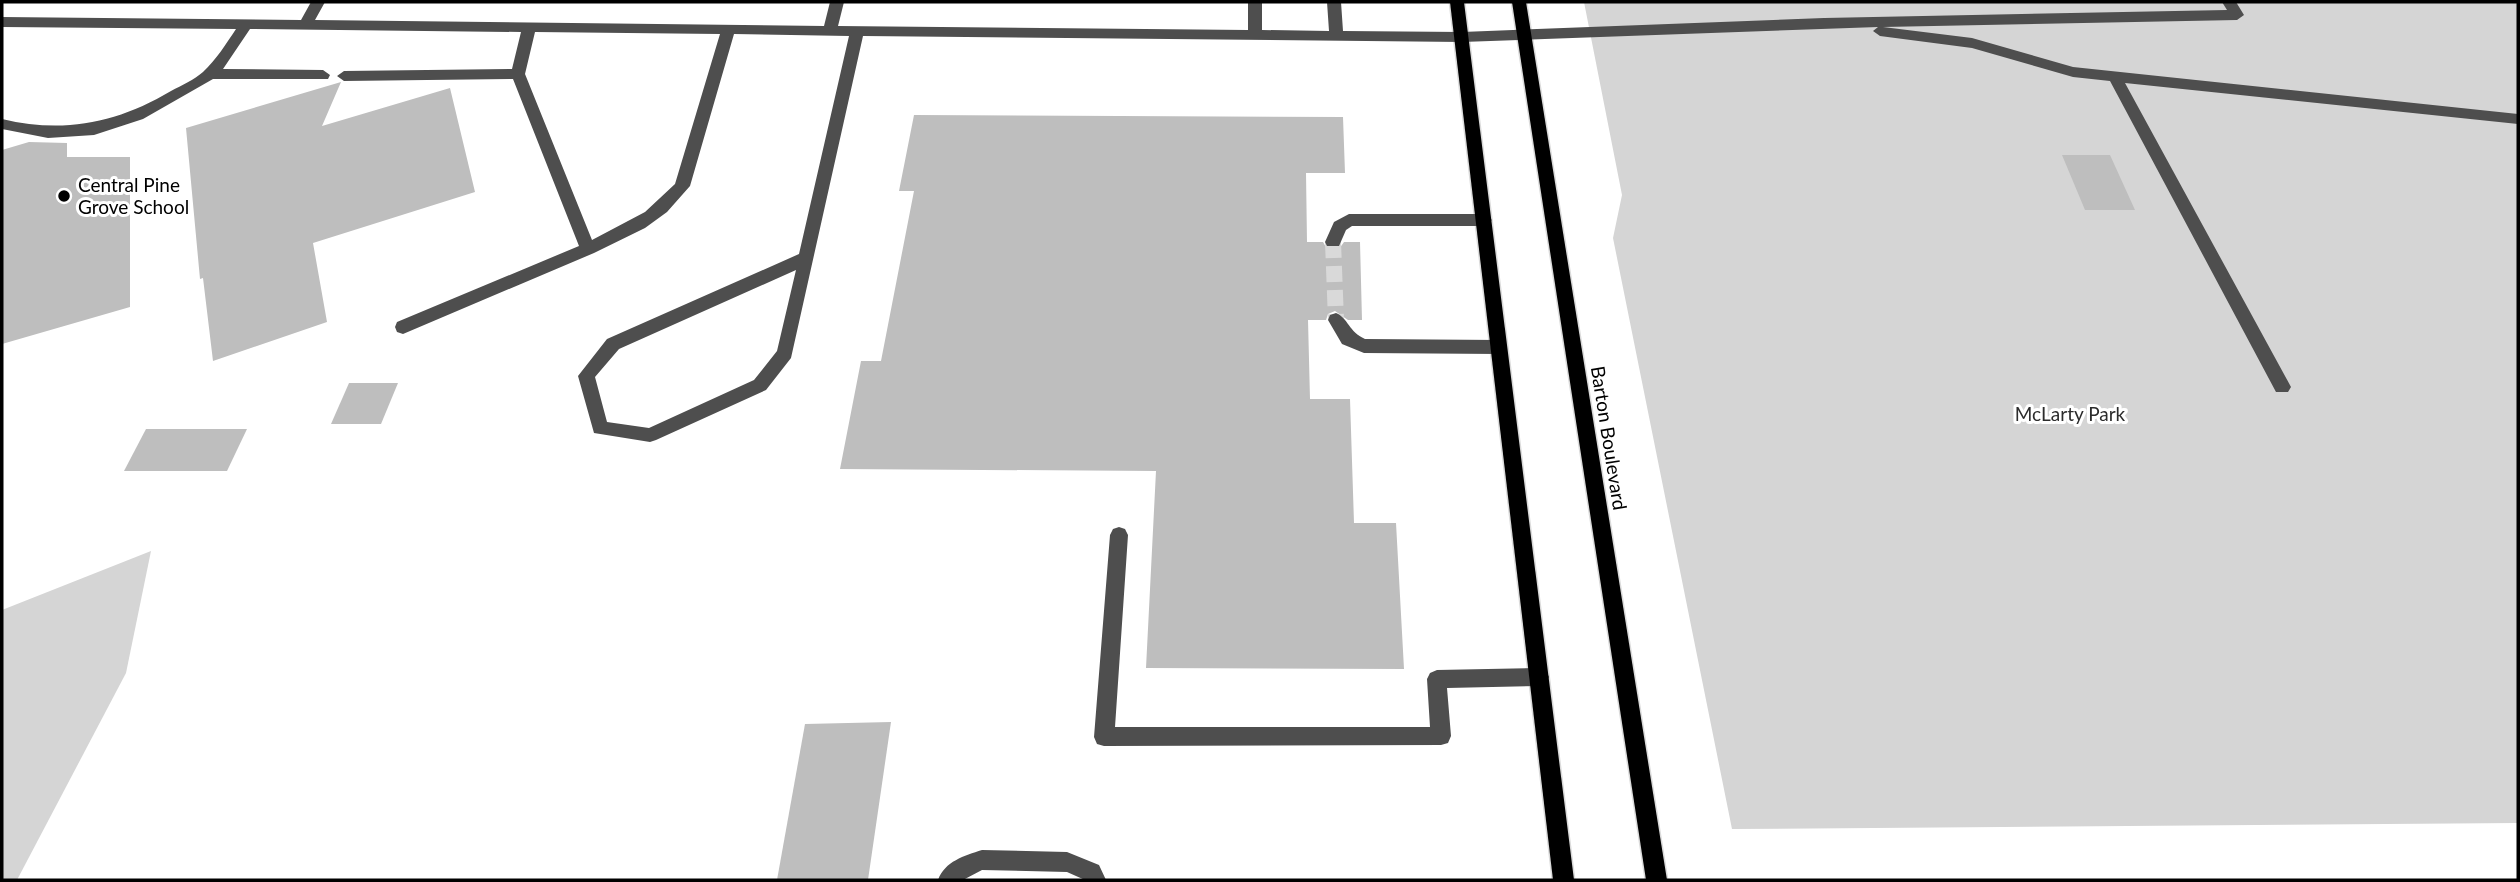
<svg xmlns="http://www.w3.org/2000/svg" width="2520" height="882" font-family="Lato,sans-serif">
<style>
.green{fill:#d5d5d5}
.building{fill:#bebebe}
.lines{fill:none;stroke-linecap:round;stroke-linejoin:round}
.minor-tunnel{stroke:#d9d9d9;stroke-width:16;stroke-dasharray:16 8;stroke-linecap:butt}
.major-casing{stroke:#dbdbdb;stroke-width:3}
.minor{fill:#4e4e4e;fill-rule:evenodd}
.major{fill:#000;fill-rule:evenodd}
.poi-dot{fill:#000;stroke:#fff;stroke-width:2.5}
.labels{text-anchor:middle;stroke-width:6;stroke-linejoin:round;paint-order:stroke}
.poi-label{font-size:19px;fill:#000;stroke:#fff;text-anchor:start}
.park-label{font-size:19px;fill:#2c2c2c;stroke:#fff}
.street-label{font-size:19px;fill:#000;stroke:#fff}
</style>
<rect width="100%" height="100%" fill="#fff"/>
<g class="green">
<polygon points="1584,2 2518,2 2518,823 1732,829 1613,238 1622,195"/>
<polygon points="151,551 126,673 17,880 2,880 2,610"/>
</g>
<g class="building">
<polygon points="341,82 322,126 450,88 475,192 313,243 327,322 213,361 203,278 200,279 186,128"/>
<polygon points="914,115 1343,117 1345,173 1306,173 1307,242 1323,242 1327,249 1339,249 1344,242 1360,242 1362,320 1348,320 1335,311 1328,314 1326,320 1308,320 1310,399 1350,399 1354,523 1396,523 1404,669 1146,668 1156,471 840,469 861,361 881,361 914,191 899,191"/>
<polygon points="29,142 67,143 67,157 130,157 130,307 2,344 2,150"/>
<polygon points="2062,155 2110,155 2135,210 2085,210"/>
<polygon points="349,383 398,383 381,424 331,424"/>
<polygon points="146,429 247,429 227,471 124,471"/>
<polygon points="891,722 868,880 777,880 805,724"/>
</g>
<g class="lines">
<polyline class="minor-tunnel" points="1333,242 1336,320"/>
<defs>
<g id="major">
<polygon points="1450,2 1464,2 1574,880 1553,880"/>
<polygon points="1512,2 1526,2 1667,880 1646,880"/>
</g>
</defs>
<use href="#major" class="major-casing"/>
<g class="minor">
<path d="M 311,2 L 325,2 L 315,20 L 824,26 L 830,2 L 844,2 L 838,26 L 1248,30 L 1248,2 L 1262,2 L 1262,30 L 1329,31 L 1327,2 L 1341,2 L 1343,31 L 1462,32 L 1824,18 L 2227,10 L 2222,2 L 2236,2 L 2244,15 L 2237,20 L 1883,27 L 1972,38 L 2073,67 L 2518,114 L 2518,124 L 2125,83 L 2291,387 L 2288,392 L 2276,392 L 2110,81 L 2073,77 L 1972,48 L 1880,36 L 1873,31 L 1878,27 L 1462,42 L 863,36 L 791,358 L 766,390 L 656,440 L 650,442 L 594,433 L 578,376 L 607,339 L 799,254 L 849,36 L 734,34 L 690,186 L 667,212 L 645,228 L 594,253 L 403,334 L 397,332 L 395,327 L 397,322 L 579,246 L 513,79 L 344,81 L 337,76 L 344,71 L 512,69 L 521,32 L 250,29 L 223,69 L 323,70 L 330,75 L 328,79 L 213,79 L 143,119 L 94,135 L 48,138 L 2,129 L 2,119 C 64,134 117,123 171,91 C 182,85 194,80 203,72 C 216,60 226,44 236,29 L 2,27 L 2,17 L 301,20 ZM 535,32 L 720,34 L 675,184 L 645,212 L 592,240 L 525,74 ZM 796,270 L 777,351 L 754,380 L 649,428 L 607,422 L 595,377 L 619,349 Z"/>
<polygon points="1349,214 1484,214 1492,220 1484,226 1352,226 1346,230 1339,246 1327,246 1325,242 1334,222"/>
<path d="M 1336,313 C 1348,318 1349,332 1365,339 L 1499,340 L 1505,342 L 1507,347 L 1505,352 L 1499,354 L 1364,353 L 1342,344 L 1328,320 L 1330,315 Z"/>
<polygon points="1119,527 1125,529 1128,535 1115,727 1430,727 1427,679 1430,673 1437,670 1539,668 1546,671 1549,677 1546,683 1539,686 1447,688 1451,736 1448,743 1441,745 1104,746 1097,744 1094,737 1110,535 1113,529"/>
<path d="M 982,850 L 1067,852 L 1099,865 L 1106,880 L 1085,880 L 1067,872 L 982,870 L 963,880 L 938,880 C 945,861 964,856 982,850 Z"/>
</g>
<use href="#major" class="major"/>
</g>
<circle class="poi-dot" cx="64" cy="196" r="7"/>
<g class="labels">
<g class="poi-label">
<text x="78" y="192">Central Pine<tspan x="78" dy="22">Grove School</tspan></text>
</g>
<g class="park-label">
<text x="2070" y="421">McLarty Park</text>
</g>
<g class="street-label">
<text transform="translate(1609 438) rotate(81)" y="7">Barton Boulevard</text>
</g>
</g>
<rect width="2520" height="882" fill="none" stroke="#000000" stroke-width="7"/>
</svg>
